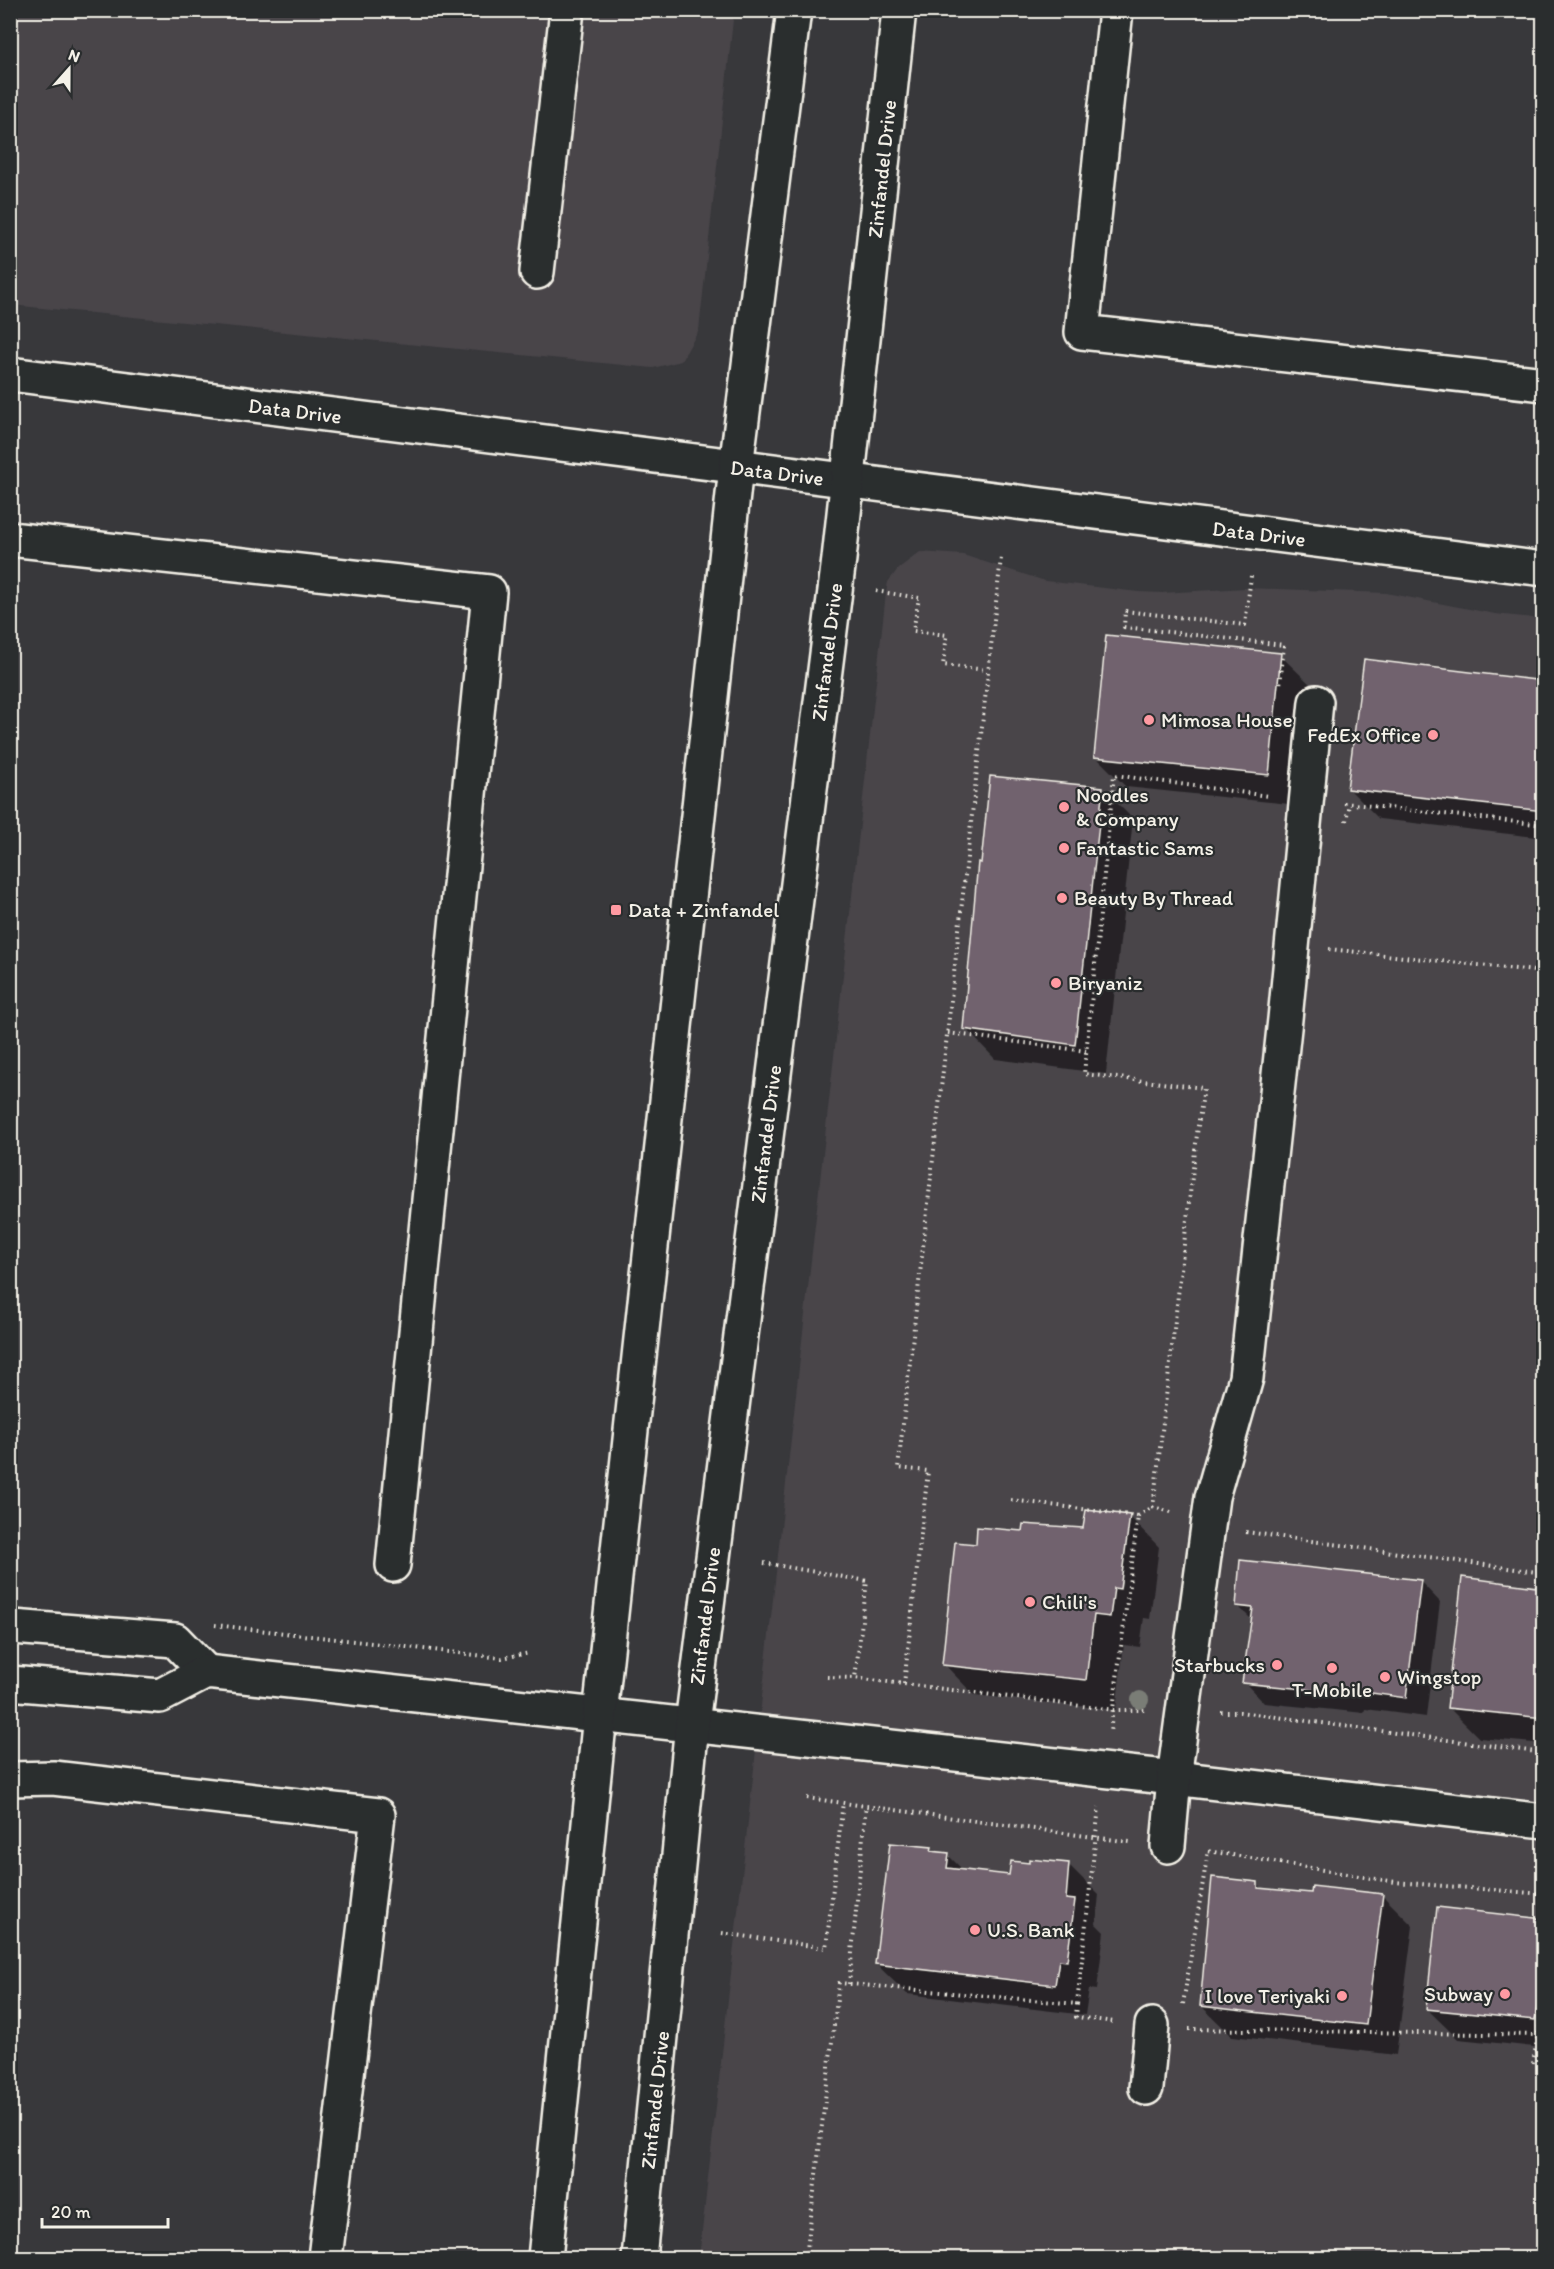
<svg xmlns="http://www.w3.org/2000/svg" width="1554" height="2269" font-family="Itim,sans-serif">
<style>
.built{fill:#49454a}
.shadow{fill:#0007}
.building{fill:#71626e;stroke:#f4f1e8;stroke-width:1.5}
.lines{fill:none;stroke-linecap:round;stroke-linejoin:round}
.minor-casing{stroke:#f4f1e8;stroke-width:38}
.major-casing{stroke:#f4f1e8;stroke-width:38}
.path{stroke:#f4f1e8;stroke-width:4;stroke-dasharray:1.5 4.5;stroke-linecap:butt}
.minor{stroke:#2a2d2e;stroke-width:33}
.major{stroke:#2a2d2e;stroke-width:33}
.tree{fill:#7a7d76}
.poi-dot{fill:#ff9aa2;stroke:#2a2d2e;stroke-width:2}
.labels{text-anchor:middle;stroke-width:4.5;stroke-linejoin:round;paint-order:stroke}
.street-label{font-size:21px;fill:#f4f1e8;stroke:#2a2d2e}
.poi-label{font-size:21px;fill:#f4f1e8;stroke:#2a2d2e;text-anchor:start}
</style>
<rect width="100%" height="100%" fill="#38383b"/>
<filter id="ink" filterUnits="userSpaceOnUse"><feTurbulence type="fractalNoise" baseFrequency=".0167" numOctaves="2"/><feDisplacementMap in="SourceGraphic" scale="12" xChannelSelector="R" yChannelSelector="G"/><feConvolveMatrix kernelMatrix="1 2 1 2 8 2 1 2 1" color-interpolation-filters="sRGB"/></filter>
<g filter="url(#ink)">
<g class="built">
<polygon points="10,11 734,11 699,330 681,361 653,368 11,305"/>
<polygon points="920,552 963,555 1045,581 1138,592 1162,593 1247,588 1386,593 1495,614 1543,619 1543,2258 699,2258 886,593 888,582 898,569"/>
</g>
<g class="shadow">
<polygon points="1280,655 1311,685 1299,805 1126,787 1095,756"/>
<polygon points="1544,682 1544,838 1379,819 1349,789"/>
<polygon points="1103,789 1133,819 1106,1074 995,1059 965,1028 983,864"/>
<polygon points="1129,1516 1159,1547 1150,1619 1144,1618 1140,1647 1124,1645 1116,1710 974,1695 944,1664 977,1545 1023,1533 1085,1530"/>
<polygon points="1420,1581 1440,1602 1426,1717 1365,1709 1364,1713 1264,1703 1244,1682 1252,1620 1238,1606"/>
<polygon points="1544,1589 1544,1744 1479,1738 1448,1707"/>
<polygon points="931,1849 935,1853 948,1855 965,1872 1010,1876 1069,1865 1099,1895 1096,1924 1104,1932 1097,1990 1089,1989 1085,2015 907,1994 876,1964"/>
<polygon points="1257,1883 1264,1890 1313,1895 1382,1895 1413,1926 1396,2055 1232,2036 1201,2006"/>
<polygon points="1544,1920 1544,2048 1458,2039 1427,2009"/>
</g>
<g class="building">
<polygon points="1106,635 1281,653 1269,775 1094,757"/>
<polygon points="1364,659 1544,681 1544,811 1347,789"/>
<polygon points="990,776 1103,787 1075,1045 963,1029 978,862 981,863"/>
<polygon points="1086,1510 1130,1515 1120,1589 1114,1588 1110,1617 1094,1615 1086,1680 942,1665 955,1542 976,1544 977,1527 1022,1531 1023,1524 1083,1528"/>
<polygon points="1240,1560 1421,1580 1406,1698 1344,1689 1344,1693 1242,1683 1253,1608 1236,1606"/>
<polygon points="1462,1577 1544,1588 1544,1718 1447,1708"/>
<polygon points="890,1843 932,1847 931,1851 949,1853 947,1868 1009,1875 1011,1861 1029,1863 1029,1859 1069,1863 1066,1899 1075,1900 1067,1961 1059,1960 1055,1985 875,1964"/>
<polygon points="1212,1877 1258,1882 1258,1888 1311,1893 1312,1886 1383,1894 1366,2025 1200,2006"/>
<polygon points="1437,1907 1544,1919 1544,1957 1535,2020 1426,2009"/>
</g>
<g class="lines">
<defs>
<g id="minor">
<polyline points="1116,10 1082,332 1544,384"/>
<polyline points="537,272 567,10"/>
<polyline points="10,374 1544,569"/>
<polyline points="10,539 489,592 393,1565"/>
<polyline points="10,1629 13,1627 175,1640 206,1672"/>
<polyline points="10,1683 160,1696 206,1672 1174,1778 1544,1821"/>
<polyline points="10,1779 53,1778 378,1815 325,2258"/>
<polyline points="1168,1846 1174,1778 1212,1497 1246,1378 1285,1019 1316,702"/>
<polyline points="1146,2088 1152,2025"/>
</g>
<g id="major">
<polyline points="545,2258 600,1715 736,467 794,10"/>
<polyline points="639,2258 692,1724 839,559 899,10"/>
</g>
</defs>
<use href="#minor" class="minor-casing"/>
<use href="#major" class="major-casing"/>
<g class="path">
<polyline points="1251,576 1245,625 1125,611 1124,627 1284,645 1280,686"/>
<polyline points="876,591 919,598 913,631 947,635 943,665 987,670"/>
<polyline points="1344,803 1544,825"/>
<polyline points="1346,821 1349,804"/>
<polyline points="1329,949 1544,972"/>
<polyline points="948,1033 1086,1051"/>
<polyline points="1011,1500 1138,1516 1110,1732"/>
<polyline points="1171,1512 1153,1507 1198,1126 1204,1088 1084,1074 1114,775 1268,796"/>
<polyline points="1138,1516 1153,1507"/>
<polyline points="1246,1532 1544,1573"/>
<polyline points="764,1563 867,1581 855,1678 1114,1710 1145,1710"/>
<polyline points="215,1625 502,1658 530,1653"/>
<polyline points="827,1677 855,1678"/>
<polyline points="904,1684 928,1471 898,1468 1001,558"/>
<polyline points="1221,1712 1240,1712 1544,1753"/>
<polyline points="807,1798 1130,1842"/>
<polyline points="722,1933 826,1948 843,1802"/>
<polyline points="849,1984 866,1805"/>
<polyline points="1077,2004 1076,2017 1115,2022"/>
<polyline points="1183,2004 1208,1851 1395,1882 1544,1894"/>
<polyline points="1189,2029 1539,2035"/>
<polyline points="1533,2063 1544,1999"/>
<polyline points="806,2258 839,1983 1077,2004 1099,1807"/>
</g>
<use href="#minor" class="minor"/>
<use href="#major" class="major"/>
</g>
<circle class="tree" cx="1140" cy="1700" r="9"/>
</g>
<g class="poi-dot">
<circle cx="1149" cy="720" r="6"/>
<circle cx="1433" cy="735" r="6"/>
<circle cx="1064" cy="807" r="6"/>
<circle cx="1064" cy="848" r="6"/>
<circle cx="1062" cy="898" r="6"/>
<rect x="610" y="904" width="12" height="12" rx="3"/>
<circle cx="1056" cy="983" r="6"/>
<circle cx="1030" cy="1602" r="6"/>
<circle cx="1277" cy="1665" r="6"/>
<circle cx="1332" cy="1668" r="6"/>
<circle cx="1385" cy="1677" r="6"/>
<circle cx="975" cy="1930" r="6"/>
<circle cx="1505" cy="1994" r="6"/>
<circle cx="1342" cy="1996" r="6"/>
</g>
<g class="labels">
<g class="street-label">
<text transform="translate(882 169) rotate(-84)" y="7">Zinfandel Drive</text>
<text transform="translate(295 411) rotate(7)" y="7">Data Drive</text>
<text transform="translate(777 473) rotate(7)" y="7">Data Drive</text>
<text transform="translate(1259 534) rotate(7)" y="7">Data Drive</text>
<text transform="translate(827 652) rotate(-83)" y="7">Zinfandel Drive</text>
<text transform="translate(766 1134) rotate(-83)" y="7">Zinfandel Drive</text>
<text transform="translate(705 1616) rotate(-83)" y="7">Zinfandel Drive</text>
<text transform="translate(655 2100) rotate(-84)" y="7">Zinfandel Drive</text>
</g>
<g class="poi-label">
<text x="1161" y="727">Mimosa House</text>
<text x="1421" y="742" text-anchor="end">FedEx Office</text>
<text x="1076" y="802">Noodles<tspan x="1076" dy="24">&amp; Company</tspan></text>
<text x="1076" y="855">Fantastic Sams</text>
<text x="1074" y="905">Beauty By Thread</text>
<text x="628" y="917">Data + Zinfandel</text>
<text x="1068" y="990">Biryaniz</text>
<text x="1042" y="1609">Chili's</text>
<text x="1265" y="1672" text-anchor="end">Starbucks</text>
<text x="1397" y="1684">Wingstop</text>
<text x="1332" y="1697" text-anchor="middle">T-Mobile</text>
<text x="987" y="1937">U.S. Bank</text>
<text x="1493" y="2001" text-anchor="end">Subway</text>
<text x="1330" y="2003" text-anchor="end">I love Teriyaki</text>
</g>
</g>
<rect width="1554" height="2269" fill="none" stroke="#2a2d2e" stroke-width="36"/>
<rect x="18" y="18" width="1518" height="2233" fill="none" stroke="#f4f1e8" stroke-width="2" filter="url(#ink)"/>
<g transform="translate(69 69) rotate(21)" stroke="#2a2d2e" stroke-width="4.5" paint-order="stroke">
<path d="M0-4.5L10 22L0 15L-10 22Z" fill="#f4f1e8"/>
<text y="-9" font-size="16" font-weight="bold" text-anchor="middle" fill="#f4f1e8">N</text>
</g>
<path d="M42 2218v9h126v-9" fill="none" stroke="#f4f1e8" stroke-width="3"/>
<text x="51" y="2218" font-size="18" fill="#f4f1e8" stroke="#2a2d2e" stroke-width="4.5" paint-order="stroke">20 m</text>
</svg>
